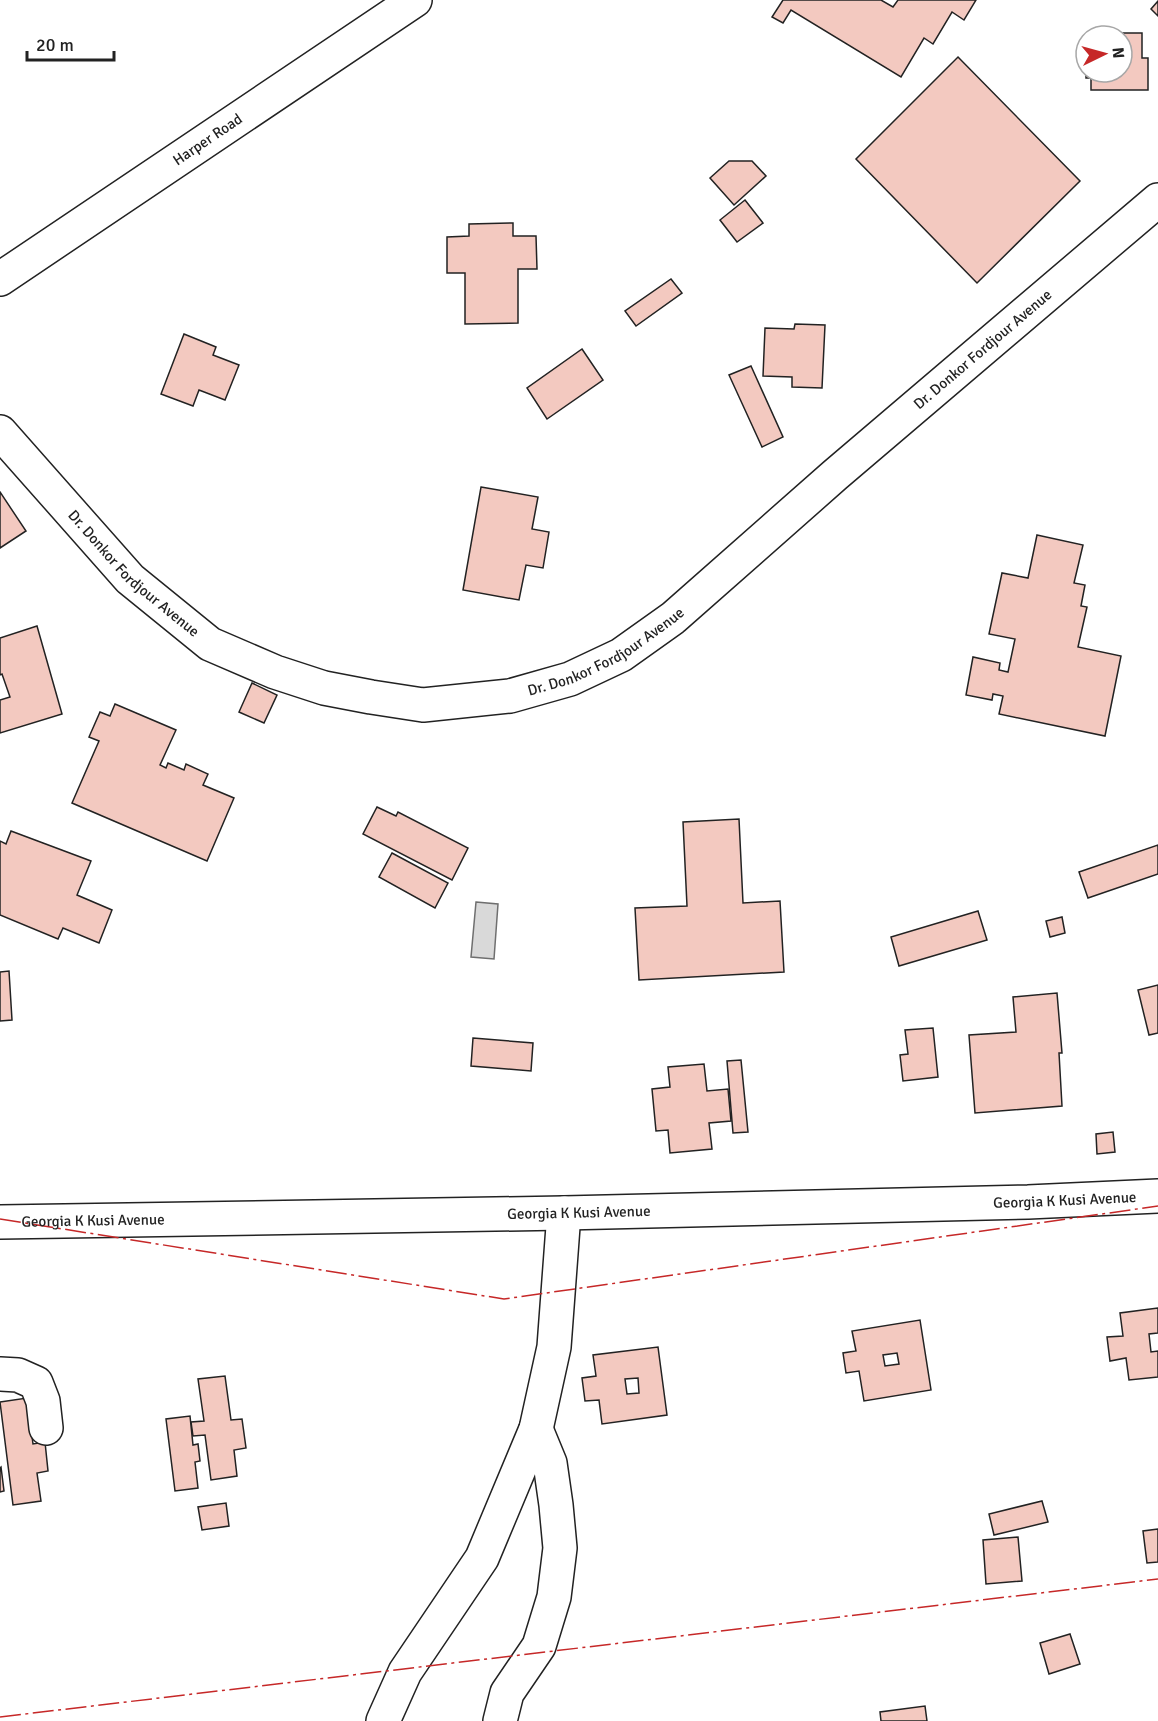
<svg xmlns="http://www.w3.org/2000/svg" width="1158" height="1721" font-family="Signika,sans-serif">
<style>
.water{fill:#d9d9d9;stroke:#6f6f6f;stroke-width:1.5}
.building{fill:#f3c9c0;stroke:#222;stroke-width:1.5;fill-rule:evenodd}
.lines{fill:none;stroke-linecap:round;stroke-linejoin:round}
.minor-casing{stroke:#222;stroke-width:36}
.major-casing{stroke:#222;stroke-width:36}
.minor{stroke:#fff;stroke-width:33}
.major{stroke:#fff;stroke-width:33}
.power{stroke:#c62828;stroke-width:1.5;stroke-dasharray:21 4.5 3 4.5;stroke-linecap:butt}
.labels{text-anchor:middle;stroke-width:4.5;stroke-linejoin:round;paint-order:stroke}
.street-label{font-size:15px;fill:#222;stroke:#fff}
</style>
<rect width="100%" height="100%" fill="#fff"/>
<polygon class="water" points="476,902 498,904 494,959 471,957"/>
<g class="building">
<polygon points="783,0 881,0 893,7 898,0 976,0 964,20 952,12 933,44 924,38 901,77 791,10 783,23 772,17"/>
<polygon points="1158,1 1158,16 1151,9"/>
<polygon points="1091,33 1142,33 1142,58 1148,58 1148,90 1091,90 1091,78 1086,78 1086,72 1122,72 1122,36 1091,36"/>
<polygon points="958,57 1080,181 977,283 856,159"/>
<polygon points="729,161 752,161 766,176 734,205 710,178"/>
<polygon points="745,200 763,223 737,242 720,220"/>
<polygon points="513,223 513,236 536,236 537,269 518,269 518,323 465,324 465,273 447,273 447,237 469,236 469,224"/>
<polygon points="671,279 682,293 636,326 625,311"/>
<polygon points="795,324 825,325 822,388 792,387 792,377 763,376 765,328 794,329"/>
<polygon points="184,334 216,347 213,355 239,365 225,400 199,390 193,406 161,394"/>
<polygon points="582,349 603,380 547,419 527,388"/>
<polygon points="751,366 783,437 762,447 729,375"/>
<polygon points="481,487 538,497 532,529 549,532 543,568 526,565 519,600 463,590"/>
<polygon points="0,492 26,531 0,548"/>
<polygon points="1037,535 1083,545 1074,583 1085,585 1081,606 1087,607 1078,647 1121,656 1105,736 999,714 1003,696 993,694 992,700 966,695 973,657 1000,663 999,670 1008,672 1015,639 989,634 1002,573 1028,578"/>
<polygon points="37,626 62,714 0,733 0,700 10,697 2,674 0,675 0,638"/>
<polygon points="252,683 277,695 264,723 239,712"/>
<polygon points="115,704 176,730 160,765 166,768 168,763 184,770 186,764 208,774 203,785 234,798 207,861 72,803 99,741 89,737 100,712 110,716"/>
<polygon points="377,807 396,816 398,812 468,848 452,880 363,834"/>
<polygon points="739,819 743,903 780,901 784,972 639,980 635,908 687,906 683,822"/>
<polygon points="11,831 91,861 77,895 112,910 99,943 63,928 58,939 0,915 0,841 6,844"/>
<polygon points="1158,845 1158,874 1088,898 1079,872"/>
<polygon points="392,853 448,883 435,908 379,877"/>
<polygon points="978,911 987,940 899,966 891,937"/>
<polygon points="1062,917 1065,933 1050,937 1046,921"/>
<polygon points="9,971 12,1020 0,1021 0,972"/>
<polygon points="1158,985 1158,1033 1149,1035 1138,990"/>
<polygon points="1057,993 1062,1053 1059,1053 1062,1106 975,1113 969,1035 1016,1032 1013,997"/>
<polygon points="933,1028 938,1077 903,1081 900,1055 908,1054 905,1030"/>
<polygon points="473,1038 533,1043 531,1071 471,1066"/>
<polygon points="741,1060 748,1132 733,1133 727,1061"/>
<polygon points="704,1064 707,1091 728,1089 731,1121 709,1123 712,1149 670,1153 668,1130 656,1131 652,1089 670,1087 668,1067"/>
<polygon points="1113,1132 1115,1152 1097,1154 1096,1134"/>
<polygon points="1158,1308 1158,1333 1149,1334 1151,1352 1158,1351 1158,1377 1129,1380 1126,1358 1110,1361 1107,1337 1123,1336 1120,1313"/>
<path d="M 920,1320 L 931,1390 L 864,1401 L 859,1371 L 846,1373 L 843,1353 L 856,1351 L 852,1331 ZM 897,1353 L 899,1364 L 885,1366 L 883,1355 Z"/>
<path d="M 658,1347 L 667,1415 L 602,1424 L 599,1400 L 585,1401 L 582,1378 L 596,1376 L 593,1355 ZM 638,1378 L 639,1393 L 627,1394 L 625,1379 Z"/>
<polygon points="225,1376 231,1420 242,1419 246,1448 234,1450 237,1476 211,1480 205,1435 193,1436 191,1422 204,1421 198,1379"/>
<polygon points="27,1398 33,1444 45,1442 48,1471 37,1473 41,1501 13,1505 0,1402"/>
<polygon points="190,1416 193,1445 198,1444 200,1461 195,1462 198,1488 175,1491 166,1419"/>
<polygon points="1,1467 4,1491 0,1492 0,1468"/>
<polygon points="1042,1501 1048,1522 994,1535 989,1514"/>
<polygon points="226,1503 229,1526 202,1530 198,1507"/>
<polygon points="1158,1529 1158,1562 1147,1563 1143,1531"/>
<polygon points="1018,1537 1022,1581 986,1584 983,1540"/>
<polygon points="1070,1634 1080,1664 1049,1674 1040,1643"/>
<polygon points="925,1706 927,1721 881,1721 880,1712"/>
</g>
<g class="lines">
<defs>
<g id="minor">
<path id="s1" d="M 0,432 L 130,579 L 210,644 L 275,672 L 324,688 L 371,697 L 423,705 L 510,696 L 570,679 L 621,655 L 673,618 L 835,475 L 1158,200"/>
<path id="s2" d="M 0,1222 L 564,1213 L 1028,1202 L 1158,1196"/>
<polyline points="0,1374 18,1375 36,1383 43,1401 46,1428"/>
<polyline points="383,1721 405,1672 482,1558 536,1429 554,1347 564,1213"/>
<polyline points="500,1721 507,1693 539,1646 554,1597 560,1548 556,1505 550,1463 536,1429"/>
</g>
<g id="major">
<path id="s3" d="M 0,279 L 415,0"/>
</g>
</defs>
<use href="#minor" class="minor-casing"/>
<use href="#major" class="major-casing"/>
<use href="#minor" class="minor"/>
<use href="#major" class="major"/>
<g class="power">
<polyline points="0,1219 504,1299 1158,1206"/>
<polyline points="0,1717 1158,1579"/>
</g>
</g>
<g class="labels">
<g class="street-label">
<text dy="5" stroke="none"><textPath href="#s3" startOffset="250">Harper Road</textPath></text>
<text dy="5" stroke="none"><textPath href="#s1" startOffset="1202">Dr. Donkor Fordjour Avenue</textPath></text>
<text dy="5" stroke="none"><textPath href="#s1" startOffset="195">Dr. Donkor Fordjour Avenue</textPath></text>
<text dy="5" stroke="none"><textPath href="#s1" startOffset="716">Dr. Donkor Fordjour Avenue</textPath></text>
<text dy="5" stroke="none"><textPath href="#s2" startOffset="1065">Georgia K Kusi Avenue</textPath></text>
<text dy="5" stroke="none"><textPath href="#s2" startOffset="579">Georgia K Kusi Avenue</textPath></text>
<text dy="5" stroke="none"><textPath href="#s2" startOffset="93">Georgia K Kusi Avenue</textPath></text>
</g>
</g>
<g transform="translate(1104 54) rotate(85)"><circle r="28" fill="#ffffff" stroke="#a7a7a7" stroke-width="1.5"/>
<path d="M0-4.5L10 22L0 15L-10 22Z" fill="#c62828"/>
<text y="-9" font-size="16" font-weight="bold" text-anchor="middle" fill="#222222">N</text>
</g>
<path d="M27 51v9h87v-9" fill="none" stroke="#222222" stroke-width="3"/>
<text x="36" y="51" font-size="18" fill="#222222" stroke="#ffffff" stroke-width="4.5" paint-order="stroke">20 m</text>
</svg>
